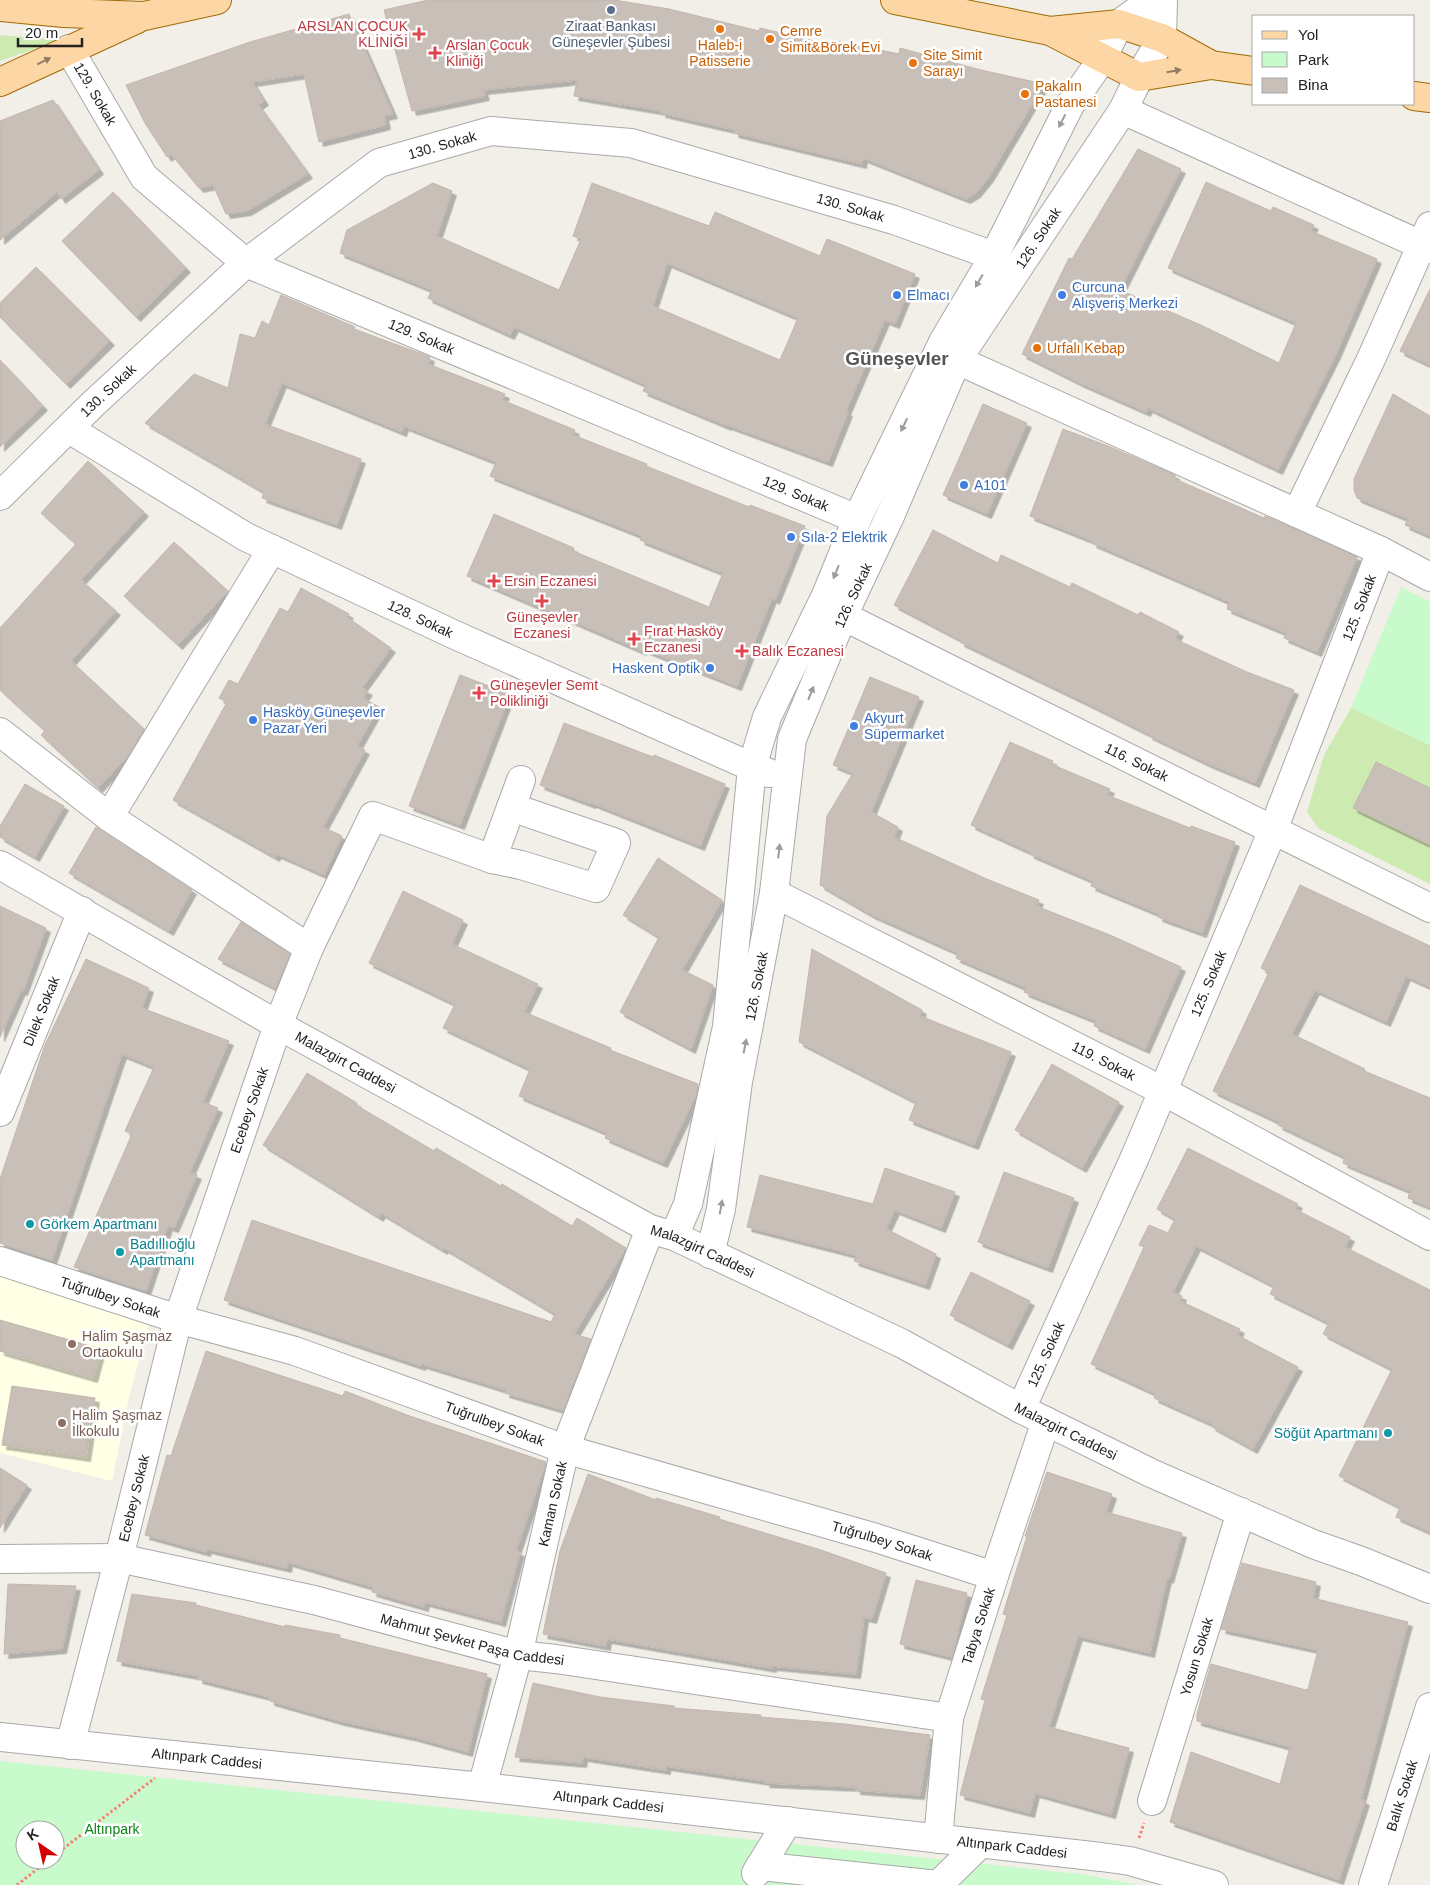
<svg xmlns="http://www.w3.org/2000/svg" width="1430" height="1885" font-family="Helvetica,sans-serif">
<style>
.education{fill:#ffffe5}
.grass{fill:#cdebb0}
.park{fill:#c8facc;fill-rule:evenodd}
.building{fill:#c7bfb8;stroke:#c4b6ab;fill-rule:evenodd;filter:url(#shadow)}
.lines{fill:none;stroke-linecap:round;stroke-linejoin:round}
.minor-casing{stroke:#a9a9a9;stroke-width:30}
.major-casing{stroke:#a06b00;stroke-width:30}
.path{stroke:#fa8072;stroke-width:3;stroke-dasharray:2.5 2.5;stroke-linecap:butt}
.minor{stroke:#fff;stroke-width:28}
.major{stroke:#fcd6a4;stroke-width:28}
.oneway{fill:#8f7c63}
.oneway2{fill:#9c9c9c}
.service-dot{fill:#5c6f8a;stroke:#fff;stroke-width:2}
.food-dot{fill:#e8710a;stroke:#fff;stroke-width:2}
.health-dot{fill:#e0444e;stroke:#fff;stroke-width:2}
.shop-dot{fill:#3f7fe0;stroke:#fff;stroke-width:2}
.culture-dot{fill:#0f9aa8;stroke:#fff;stroke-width:2}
.education-dot{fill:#8d6e63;stroke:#fff;stroke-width:2}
.labels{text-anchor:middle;stroke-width:5;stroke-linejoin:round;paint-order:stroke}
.health-label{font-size:14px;fill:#be3a42;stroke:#fff;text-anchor:start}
.service-label{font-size:14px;fill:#4e5e75;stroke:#fff}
.food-label{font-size:14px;fill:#c56008;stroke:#fff;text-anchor:start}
.street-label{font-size:14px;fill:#222;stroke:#fff}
.shop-label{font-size:14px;fill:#366cbe;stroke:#fff;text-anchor:start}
.culture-label{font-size:14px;fill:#0d838f;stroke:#fff;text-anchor:start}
.education-label{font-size:14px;fill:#785e54;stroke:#fff;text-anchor:start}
.park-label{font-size:14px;fill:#0c8416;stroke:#fff}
.district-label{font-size:19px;font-weight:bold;fill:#555;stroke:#fff}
</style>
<defs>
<filter id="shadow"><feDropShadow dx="4.5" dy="4.5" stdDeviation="0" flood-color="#0004"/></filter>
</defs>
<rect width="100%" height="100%" fill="#f2efe9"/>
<polygon class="education" points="0,1275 149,1323 130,1393 112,1481 0,1453"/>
<g class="grass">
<polygon points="0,35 60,40 0,61"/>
<polygon points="1351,708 1430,745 1430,884 1319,829 1307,812 1324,755"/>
</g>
<g class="park">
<polygon points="1401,587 1430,602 1430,745 1351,708"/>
<path d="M 0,1761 L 1081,1874 L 1139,1885 L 0,1885 ZM 25,1830 L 55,1830 L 55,1860 L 25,1860 Z"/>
</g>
<g class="building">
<polygon points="428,0 614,0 669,9 759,31 760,28 831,45 832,40 899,54 900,48 981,70 1044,84 989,177 976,193 966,199 863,158 862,164 734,133 735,130 661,113 662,111 574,96 577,80 483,90 485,96 412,111 384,10"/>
<polygon points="349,14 393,114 384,116 386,125 319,142 304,74 252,82 264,101 258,105 308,174 247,211 226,214 213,185 199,188 171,154 167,157 145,123 126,85 250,42"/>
<polygon points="53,100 99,170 61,199 57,192 0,240 0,121"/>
<polygon points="1138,149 1181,169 1120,290 1203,326 1279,363 1296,323 1168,268 1206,182 1271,211 1273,207 1314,225 1311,231 1377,259 1336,354 1278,470 1148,408 1146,412 1080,383 1022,354 1069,258 1072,259"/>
<path d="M 433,183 L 452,191 L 437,236 L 559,290 L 581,239 L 573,236 L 592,183 L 709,226 L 715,212 L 820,256 L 827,239 L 915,274 L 895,324 L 885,320 L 846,411 L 848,412 L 828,462 L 727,425 L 727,426 L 643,391 L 646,385 L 514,327 L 510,335 L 428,298 L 432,290 L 340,253 L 347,230 ZM 667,263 L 798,318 L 780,360 L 653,306 Z"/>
<polygon points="113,192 186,268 136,317 62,241"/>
<polygon points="36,267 110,341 66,384 0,317 0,303"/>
<polygon points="1430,289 1430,365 1400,351"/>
<polygon points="281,295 355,327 354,329 430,357 428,364 505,394 502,400 575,430 573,435 647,464 646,466 749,507 750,505 805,526 775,600 772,598 737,686 643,649 642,651 467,576 494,514 574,548 573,551 709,607 723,573 640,540 642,536 490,476 496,462 404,426 402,432 282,383 265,424 361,459 337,525 262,498 264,492 145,423 194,374 228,388 240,334 255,338 262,321 269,325"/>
<polygon points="0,360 43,406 0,447"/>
<polygon points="1393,394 1430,416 1430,536 1405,525 1408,519 1357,498 1354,490 1354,479"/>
<polygon points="983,404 1027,423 987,514 943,495"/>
<polygon points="1063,429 1108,446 1175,475 1175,479 1264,518 1265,516 1357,557 1317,652 1284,638 1286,633 1227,609 1229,602 1092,543 1093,541 1030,516"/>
<polygon points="88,461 144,512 81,580 116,611 71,661 144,729 128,756 98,788 41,735 45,731 0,690 0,628 76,544 41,513"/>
<polygon points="933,530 998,563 1001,555 1070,587 1072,583 1138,615 1140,612 1179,632 1175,639 1247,672 1294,690 1255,783 1209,764 1148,735 1149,734 1093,706 960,642 961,640 894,605"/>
<polygon points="174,542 228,591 178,645 124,596"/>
<polygon points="301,588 349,614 347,617 391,648 362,688 368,691 363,698 379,707 357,746 365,750 323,827 342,836 324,875 277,854 275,857 173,800 227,702 219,698 229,680 238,684 280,608 288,612"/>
<polygon points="460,675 510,694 460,825 409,806"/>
<polygon points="870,677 919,697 871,812 898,827 894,837 989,880 1039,900 1036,906 1110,935 1181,967 1145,1049 1094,1026 1096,1021 1024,992 1026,988 956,958 958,953 870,914 820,885 827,816 853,773 833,765"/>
<polygon points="564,723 653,757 654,755 725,784 700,846 592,803 591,804 540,785"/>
<polygon points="1010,742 1053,761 1051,764 1110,789 1107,795 1190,828 1191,826 1235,842 1202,933 1158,917 1159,914 1091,886 1093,881 1030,854 1030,852 971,825"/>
<polygon points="1376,762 1430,788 1430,845 1353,808"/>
<polygon points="25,784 64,806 35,857 0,837 0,826"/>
<polygon points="96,827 192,890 169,931 69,873"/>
<polygon points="658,858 722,900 682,970 713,985 691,1049 620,1012 659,937 623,915"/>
<polygon points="1300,885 1430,946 1430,987 1406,976 1386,1022 1315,990 1292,1034 1365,1069 1364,1071 1430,1098 1430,1207 1408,1198 1410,1191 1343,1163 1345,1157 1278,1125 1279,1122 1213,1091 1269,972 1261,968"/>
<polygon points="403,891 463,920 452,944 538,984 524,1012 611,1048 610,1050 698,1084 696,1095 663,1163 605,1138 607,1133 519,1096 530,1069 443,1028 455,1004 369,963"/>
<polygon points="0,906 46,928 23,991 21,990 0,1037"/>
<polygon points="241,922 290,954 275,988 218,959"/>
<polygon points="812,949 922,1010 920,1016 1011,1052 974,1145 909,1120 916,1102 799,1042"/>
<polygon points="86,959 149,988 142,1008 229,1041 203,1102 218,1108 190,1172 197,1175 174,1228 168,1226 146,1291 74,1267 132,1134 125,1131 154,1067 122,1054 52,1260 0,1243 0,1179 45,1045"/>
<polygon points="1052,1064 1119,1102 1082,1168 1015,1130"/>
<polygon points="307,1073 357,1103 356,1105 434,1151 436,1148 501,1186 502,1184 572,1226 577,1218 626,1248 574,1334 591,1339 563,1410 505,1393 506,1390 422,1364 421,1366 224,1300 252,1220 551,1322 555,1314 444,1248 443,1250 381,1213 379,1217 263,1145"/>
<polygon points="1188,1148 1298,1204 1295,1209 1350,1237 1345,1247 1430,1290 1430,1532 1396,1517 1400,1507 1339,1476 1392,1369 1323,1334 1329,1323 1270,1294 1274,1286 1196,1246 1173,1292 1182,1296 1180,1301 1240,1329 1237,1335 1298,1367 1253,1449 1211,1426 1212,1424 1154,1398 1156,1394 1091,1364 1144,1247 1139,1245 1149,1225 1168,1233 1175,1219 1157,1209"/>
<polygon points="885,1168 955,1192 941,1228 895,1210 886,1229 936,1254 925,1285 854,1261 856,1255 747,1227 760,1175 873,1204"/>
<polygon points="1004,1172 1074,1198 1048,1268 978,1242"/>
<polygon points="971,1272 1030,1301 1008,1345 950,1315"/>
<polygon points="0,1320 101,1349 93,1378 0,1351"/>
<polygon points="206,1351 343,1396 345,1391 407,1415 546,1462 516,1551 520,1552 501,1622 425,1602 424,1607 372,1592 373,1587 288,1562 287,1568 207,1549 206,1552 145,1535 167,1455 171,1456"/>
<polygon points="12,1386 95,1398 86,1457 2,1445"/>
<polygon points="0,1468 27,1485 0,1528"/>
<polygon points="1047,1472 1112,1494 1106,1512 1182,1533 1169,1579 1167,1578 1150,1653 1078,1636 1049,1727 1129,1748 1111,1814 1035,1793 1030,1813 960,1795 985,1700 981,1699 1007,1615 1003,1614 1027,1536 1025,1536"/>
<polygon points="588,1474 656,1500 656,1498 720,1517 719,1519 821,1550 886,1573 872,1619 864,1617 856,1674 772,1666 772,1668 607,1639 606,1646 543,1634 560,1551"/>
<polygon points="1242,1563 1316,1582 1313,1598 1408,1622 1361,1799 1365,1801 1339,1880 1170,1822 1191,1752 1280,1784 1290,1747 1197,1721 1197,1714 1211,1664 1306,1690 1308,1689 1318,1650 1221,1629"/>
<polygon points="916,1580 967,1593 952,1657 900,1644"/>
<polygon points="8,1584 76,1586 62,1649 4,1654"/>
<polygon points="132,1594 196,1603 196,1605 285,1627 285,1625 340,1635 340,1638 487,1674 468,1752 414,1737 340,1721 270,1701 270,1697 198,1679 199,1676 117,1661"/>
<polygon points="533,1683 600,1697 674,1706 674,1708 761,1715 761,1717 845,1724 930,1735 920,1795 856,1790 856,1787 765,1783 766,1781 666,1766 666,1770 583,1757 582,1763 515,1757"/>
</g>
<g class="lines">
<defs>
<g id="minor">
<path id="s1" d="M 69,49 L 144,177 L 246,263 L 857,519"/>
<polyline points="1123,110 1430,249"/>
<polyline points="957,360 1381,551 1430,577"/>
<path id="s2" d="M 69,429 L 246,537 L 455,635 L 752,767 L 769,773"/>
<path id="s3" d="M 0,496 L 93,404 L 246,263 L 379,163 L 491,131 L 631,143 L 894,220 L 994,256"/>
<polyline points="1297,513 1372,357 1430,226"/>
<path id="s4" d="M 843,616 L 1430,908"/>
<polyline points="0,732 109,817 309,948"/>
<polyline points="109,817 272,549"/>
<polyline points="492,859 521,865 596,888 616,843 511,807"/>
<path id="s5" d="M 0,865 L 278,1025 L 650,1229 L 674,1236 L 901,1343 L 1021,1409 L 1151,1473 L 1313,1544 L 1361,1561 L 1430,1589"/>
<path id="s6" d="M 774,893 L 1163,1091 L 1430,1236"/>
<path id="s7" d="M 0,1112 L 82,911"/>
<polyline points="674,1236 688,1204 727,1027 752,767 767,717 827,593 857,519 943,342 994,256 1070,105 1102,59 1119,24 1152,0"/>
<path id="s8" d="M 710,1254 L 721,1209 L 738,1082 L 774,893 L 792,739 L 843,616 L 890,516 L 957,360 L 1123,110 L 1139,77 L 1162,38 L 1163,0"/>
<path id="s9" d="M 0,1261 L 178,1319 L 295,1351 L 565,1449 L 876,1538 L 994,1576"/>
<path id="s10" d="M 1021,1409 L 1135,1157 L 1273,830 L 1381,551"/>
<path id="s11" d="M 0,1559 L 119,1558 L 314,1600 L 518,1655 L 556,1659 L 949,1718"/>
<path id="s12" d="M 0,1737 L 482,1787 L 1101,1857 L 1130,1861 L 1214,1885"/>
<path id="s13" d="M 70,1745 L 119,1558 L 178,1319 L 278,1025 L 309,948 L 373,816 L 492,859 L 521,780"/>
<path id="s14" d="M 482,1787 L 518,1655 L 565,1449 L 650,1229"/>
<path id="s15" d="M 1152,1801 L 1241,1512"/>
<path id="s16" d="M 938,1839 L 949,1718 L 994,1576 L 1046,1421"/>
<polyline points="760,1866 938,1885 980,1844"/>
<polyline points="756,1873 788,1821"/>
<path id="s17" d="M 1373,1885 L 1430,1707"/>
</g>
<g id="major">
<polyline points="895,0 1050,31 1119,24 1162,38 1211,65"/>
<polyline points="0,7 64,13 144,16 217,0"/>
<polyline points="1050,31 1139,77 1211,65 1254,71"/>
<polyline points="0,82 137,19"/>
<polyline points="1414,96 1430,98"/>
</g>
</defs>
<use href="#minor" class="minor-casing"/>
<use href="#major" class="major-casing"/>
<g class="path">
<polyline points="1139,1838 1144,1823"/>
<polyline points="55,1855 155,1778"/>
<polyline points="17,1885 49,1860"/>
</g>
<use href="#minor" class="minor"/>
<use href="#major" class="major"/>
</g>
<defs><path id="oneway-solid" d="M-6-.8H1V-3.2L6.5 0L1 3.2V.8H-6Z" transform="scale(1.25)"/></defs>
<g class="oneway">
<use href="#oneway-solid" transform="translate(44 61) rotate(-26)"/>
<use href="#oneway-solid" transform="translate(1174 71) rotate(-10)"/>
</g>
<g class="oneway2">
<use href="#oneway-solid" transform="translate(1062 121) rotate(117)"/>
<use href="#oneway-solid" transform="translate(979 281) rotate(120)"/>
<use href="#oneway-solid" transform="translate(904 425) rotate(115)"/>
<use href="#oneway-solid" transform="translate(836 572) rotate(112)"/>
<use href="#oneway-solid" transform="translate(811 693) rotate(-68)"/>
<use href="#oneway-solid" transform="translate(779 851) rotate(-83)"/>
<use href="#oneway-solid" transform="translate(745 1046) rotate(-79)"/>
<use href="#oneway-solid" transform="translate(721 1207) rotate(-80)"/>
</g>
<circle class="service-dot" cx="611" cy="10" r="5"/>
<g class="food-dot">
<circle cx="720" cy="29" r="5"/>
<circle cx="770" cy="39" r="5"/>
<circle cx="913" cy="63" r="5"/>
<circle cx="1025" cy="94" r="5"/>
<circle cx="1037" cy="348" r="5"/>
</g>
<g class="health-dot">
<path d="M416.5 26.5h5v5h5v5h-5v5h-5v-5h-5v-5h5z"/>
<path d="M432.5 45.5h5v5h5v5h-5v5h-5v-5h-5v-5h5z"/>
<path d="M491.5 573.5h5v5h5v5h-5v5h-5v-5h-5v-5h5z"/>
<path d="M539.5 593.5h5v5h5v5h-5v5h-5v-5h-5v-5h5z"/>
<path d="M631.5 631.5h5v5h5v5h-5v5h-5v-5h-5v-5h5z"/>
<path d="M739.5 643.5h5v5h5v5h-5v5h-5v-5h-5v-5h5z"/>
<path d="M476.5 685.5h5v5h5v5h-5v5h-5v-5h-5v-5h5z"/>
</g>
<g class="shop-dot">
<circle cx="897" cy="295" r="5"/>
<circle cx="1062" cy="295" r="5"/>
<circle cx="964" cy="485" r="5"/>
<circle cx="791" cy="537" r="5"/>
<circle cx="710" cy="668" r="5"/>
<circle cx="253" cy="720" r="5"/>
<circle cx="854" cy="726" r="5"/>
</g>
<g class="culture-dot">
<circle cx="30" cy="1224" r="5"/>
<circle cx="120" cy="1252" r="5"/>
<circle cx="1388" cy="1433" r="5"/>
</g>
<g class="education-dot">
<circle cx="72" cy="1344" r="5"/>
<circle cx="62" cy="1423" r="5"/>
</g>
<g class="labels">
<g class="health-label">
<text x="408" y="31" text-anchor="end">ARSLAN ÇOCUK<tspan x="408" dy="16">KLİNİĞİ</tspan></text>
<text x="446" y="50">Arslan Çocuk<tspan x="446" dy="16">Kliniği</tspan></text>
<text x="504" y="586">Ersin Eczanesi</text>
<text x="542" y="622" text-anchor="middle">Güneşevler<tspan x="542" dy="16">Eczanesi</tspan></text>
<text x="644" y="636">Fırat Hasköy<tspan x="644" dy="16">Eczanesi</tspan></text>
<text x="752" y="656">Balık Eczanesi</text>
<text x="490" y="690">Güneşevler Semt<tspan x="490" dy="16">Polikliniği</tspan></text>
</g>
<g class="service-label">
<text x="611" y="31">Ziraat Bankası<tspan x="611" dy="16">Güneşevler Şubesi</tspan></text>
</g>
<g class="food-label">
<text x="780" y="36">Cemre<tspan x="780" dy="16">Simit&amp;Börek Evi</tspan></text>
<text x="720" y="50" text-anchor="middle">Haleb-i<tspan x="720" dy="16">Patisserie</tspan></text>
<text x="923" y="60">Site Simit<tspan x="923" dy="16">Sarayı</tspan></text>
<text x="1035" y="91">Pakalın<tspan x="1035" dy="16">Pastanesi</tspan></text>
<text x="1047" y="353">Urfalı Kebap</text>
</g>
<g class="street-label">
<text dy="5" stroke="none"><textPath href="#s1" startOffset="52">129. Sokak</textPath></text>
<text dy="5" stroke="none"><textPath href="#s3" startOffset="571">130. Sokak</textPath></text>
<text dy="5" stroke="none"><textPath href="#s3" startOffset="991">130. Sokak</textPath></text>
<text dy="5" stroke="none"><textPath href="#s8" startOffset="1082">126. Sokak</textPath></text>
<text dy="5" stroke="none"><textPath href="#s1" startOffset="472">129. Sokak</textPath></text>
<text dy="5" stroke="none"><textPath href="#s3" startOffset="151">130. Sokak</textPath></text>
<text dy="5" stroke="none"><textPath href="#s1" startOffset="878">129. Sokak</textPath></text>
<text dy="5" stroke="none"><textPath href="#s8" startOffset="678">126. Sokak</textPath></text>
<text dy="5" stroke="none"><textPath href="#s10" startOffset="870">125. Sokak</textPath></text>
<text dy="5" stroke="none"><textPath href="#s2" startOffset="400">128. Sokak</textPath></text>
<text dy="5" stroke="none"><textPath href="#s4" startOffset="328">116. Sokak</textPath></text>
<text dy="5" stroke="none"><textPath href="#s10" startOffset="465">125. Sokak</textPath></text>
<text dy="5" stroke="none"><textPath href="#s8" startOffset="272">126. Sokak</textPath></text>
<text dy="5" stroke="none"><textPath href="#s7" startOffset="109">Dilek Sokak</textPath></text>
<text dy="5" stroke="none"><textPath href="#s6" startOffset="370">119. Sokak</textPath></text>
<text dy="5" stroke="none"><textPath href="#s5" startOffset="398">Malazgirt Caddesi</textPath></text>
<text dy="5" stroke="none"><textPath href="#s13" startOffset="660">Ecebey Sokak</textPath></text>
<text dy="5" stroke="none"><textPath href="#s5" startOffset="802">Malazgirt Caddesi</textPath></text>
<text dy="5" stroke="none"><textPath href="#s9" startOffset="116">Tuğrulbey Sokak</textPath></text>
<text dy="5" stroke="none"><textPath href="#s10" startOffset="60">125. Sokak</textPath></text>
<text dy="5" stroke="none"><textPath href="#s9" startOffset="521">Tuğrulbey Sokak</textPath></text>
<text dy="5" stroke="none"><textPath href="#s5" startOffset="1208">Malazgirt Caddesi</textPath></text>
<text dy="5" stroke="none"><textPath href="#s13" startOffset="255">Ecebey Sokak</textPath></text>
<text dy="5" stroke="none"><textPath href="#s14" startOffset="292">Kaman Sokak</textPath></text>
<text dy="5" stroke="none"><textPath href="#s9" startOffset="926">Tuğrulbey Sokak</textPath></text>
<text dy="5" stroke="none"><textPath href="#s16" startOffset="218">Tabya Sokak</textPath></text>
<text dy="5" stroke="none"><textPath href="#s11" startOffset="482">Mahmut Şevket Paşa Caddesi</textPath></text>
<text dy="5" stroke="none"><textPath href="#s15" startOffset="151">Yosun Sokak</textPath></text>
<text dy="5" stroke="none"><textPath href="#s12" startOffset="208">Altınpark Caddesi</textPath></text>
<text dy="5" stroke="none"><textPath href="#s17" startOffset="94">Balık Sokak</textPath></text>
<text dy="5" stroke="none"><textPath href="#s12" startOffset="612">Altınpark Caddesi</textPath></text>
<text dy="5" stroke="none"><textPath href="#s12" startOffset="1018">Altınpark Caddesi</textPath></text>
</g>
<g class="shop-label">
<text x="1072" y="292">Curcuna<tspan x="1072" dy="16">Alışveriş Merkezi</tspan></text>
<text x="907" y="300">Elmacı</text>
<text x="974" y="490">A101</text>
<text x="801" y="542">Sıla-2 Elektrik</text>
<text x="700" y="673" text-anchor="end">Haskent Optik</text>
<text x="263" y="717">Hasköy Güneşevler<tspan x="263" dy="16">Pazar Yeri</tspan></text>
<text x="864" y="723">Akyurt<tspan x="864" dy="16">Süpermarket</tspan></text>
</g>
<g class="culture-label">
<text x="40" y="1229">Görkem Apartmanı</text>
<text x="130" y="1249">Badıllıoğlu<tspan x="130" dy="16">Apartmanı</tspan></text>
<text x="1378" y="1438" text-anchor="end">Söğüt Apartmanı</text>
</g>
<g class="education-label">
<text x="82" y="1341">Halim Şaşmaz<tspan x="82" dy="16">Ortaokulu</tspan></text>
<text x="72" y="1420">Halim Şaşmaz<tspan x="72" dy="16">İlkokulu</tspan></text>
</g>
<g class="park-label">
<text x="112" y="1834">Altınpark</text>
</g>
<g class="district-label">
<text x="897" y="365">Güneşevler</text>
</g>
</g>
<rect x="1252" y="15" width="162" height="90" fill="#ffffff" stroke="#a7a7a7"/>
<rect x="1262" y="31" width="25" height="8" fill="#fcd6a4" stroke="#a7a7a7"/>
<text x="1298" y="40" font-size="15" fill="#222222">Yol</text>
<rect x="1262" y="52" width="25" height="15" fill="#c8facc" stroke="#a7a7a7"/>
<text x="1298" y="65" font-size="15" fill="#222222">Park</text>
<rect x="1262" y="78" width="25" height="15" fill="#c7bfb8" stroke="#a7a7a7"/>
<text x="1298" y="90" font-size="15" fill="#222222">Bina</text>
<g transform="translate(40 1845) rotate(326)"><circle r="24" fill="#ffffff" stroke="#a7a7a7"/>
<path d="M0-4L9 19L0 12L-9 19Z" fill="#d40000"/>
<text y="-8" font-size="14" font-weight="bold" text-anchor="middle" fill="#222222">K</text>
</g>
<path d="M18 38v8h64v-8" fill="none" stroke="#222222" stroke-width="2.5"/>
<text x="25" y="38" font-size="15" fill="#222222" stroke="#ffffff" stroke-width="4" paint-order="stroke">20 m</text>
</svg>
